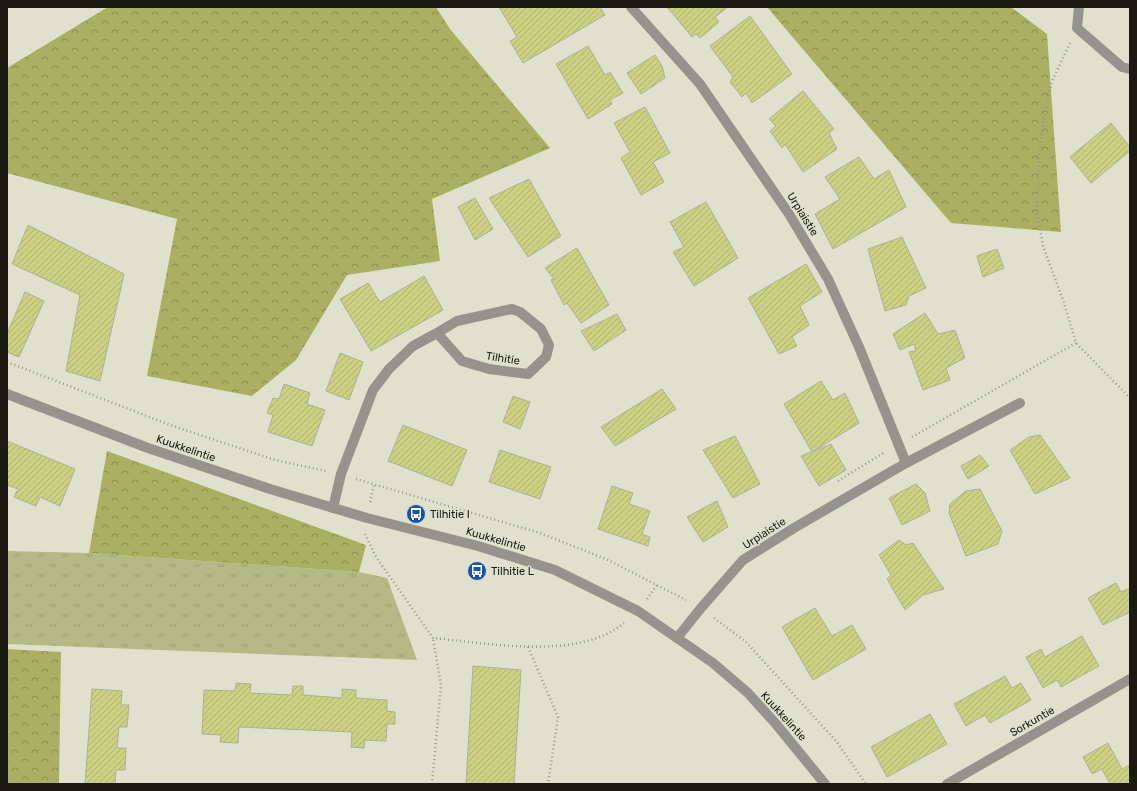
<svg xmlns="http://www.w3.org/2000/svg" width="1137" height="791" font-family="Rubik,sans-serif">
<style>
.grass{fill:url(#grass-tufts)}
.forest{fill:url(#forest-crowns)}
.building{fill:url(#building-hatch);stroke:#adaf9b}
.lines{fill:none;stroke-linecap:round;stroke-linejoin:round}
.path{stroke:#979989;stroke-width:2.5;stroke-dasharray:1 3;stroke-linecap:butt}
.minor{stroke:#94948c;stroke-width:10}
.labels{text-anchor:middle;stroke-width:3;stroke-linejoin:round;paint-order:stroke}
.street-label{font-size:11px;fill:#1a1a13;stroke:#dfe1cd}
.poi-label{font-size:11px;fill:#1a1a13;stroke:#dfe1cd;text-anchor:start}
</style>
<defs>
<pattern id="grass-tufts" width="24" height="20" patternUnits="userSpaceOnUse"><rect width="24" height="20" fill="#b5b985"/><path d="M3 7l-1-3M5 7V3M7 7l1-3M15 17l-1-3M17 17v-4M19 17l1-3" fill="none" stroke="#9b9e72"/></pattern>
<pattern id="forest-crowns" width="20" height="18" patternUnits="userSpaceOnUse"><rect width="20" height="18" fill="#abaf61"/><path d="M2 6a3 3 0 1 1 6 0M12 15a3 3 0 1 1 6 0" fill="none" stroke="#8a8e4f"/></pattern>
<pattern id="building-hatch" width="6" height="6" patternUnits="userSpaceOnUse"><rect width="6" height="6" fill="#ccd182"/><path d="M-1 1l2-2M0 6l6-6M5 7l2-2" fill="none" stroke="#afb36f"/></pattern>
</defs>
<rect width="100%" height="100%" fill="#dfe1cd"/>
<polygon class="grass" points="7,551 89,553 359,572 387,578 417,660 7,644"/>
<g class="forest">
<polygon points="108,7 436,7 450,29 550,148 432,199 440,261 347,275 296,360 252,396 147,376 177,219 7,173 7,68"/>
<polygon points="767,7 1011,7 1047,34 1061,232 951,223"/>
<polygon points="107,451 366,545 359,572 89,553"/>
<polygon points="7,649 61,652 59,784 7,784"/>
</g>
<g class="building">
<polygon points="499,7 600,7 605,15 523,63 510,41 517,37"/>
<polygon points="667,7 728,7 715,17 719,22 700,38 696,34 692,37"/>
<polygon points="750,16 792,74 752,103 746,93 742,97 730,82 733,77 710,46"/>
<polygon points="588,46 605,75 610,72 623,93 610,100 612,104 588,119 556,64"/>
<polygon points="655,55 662,66 665,78 641,94 627,73"/>
<polygon points="803,91 834,129 829,133 837,149 803,172 785,144 782,148 770,131 776,126 769,119"/>
<polygon points="645,107 670,153 653,162 664,182 641,195 621,158 630,152 614,123"/>
<polygon points="1111,123 1130,147 1130,151 1091,183 1070,157"/>
<polygon points="859,157 874,179 889,170 906,207 833,249 815,214 840,199 825,177"/>
<polygon points="529,179 561,236 528,257 489,198"/>
<polygon points="475,198 493,229 475,240 458,207"/>
<polygon points="706,202 738,258 694,286 673,252 684,247 670,222"/>
<polygon points="28,225 124,274 100,381 66,371 80,295 12,264"/>
<polygon points="902,237 926,288 909,296 906,305 885,311 868,249"/>
<polygon points="577,248 609,305 581,323 567,303 564,305 551,280 554,279 545,268"/>
<polygon points="997,249 1004,268 983,277 977,256"/>
<polygon points="806,264 822,292 800,306 809,325 792,337 797,346 779,354 748,298"/>
<polygon points="424,276 443,310 371,351 340,299 368,283 380,302"/>
<polygon points="25,292 44,301 19,357 7,352 7,334"/>
<polygon points="925,313 938,334 955,330 965,358 946,368 950,380 923,390 909,352 916,351 914,344 900,350 893,334"/>
<polygon points="617,314 626,330 594,351 581,331"/>
<polygon points="340,353 363,362 349,400 326,391"/>
<polygon points="821,381 833,400 845,393 859,423 812,452 784,404"/>
<polygon points="284,384 310,393 307,404 325,410 312,446 268,432 273,415 267,413 273,398 279,399"/>
<polygon points="662,389 676,409 615,446 601,427"/>
<polygon points="513,396 530,402 520,429 503,422"/>
<polygon points="403,425 467,450 452,486 388,461"/>
<polygon points="1040,435 1070,478 1035,494 1010,450 1029,437"/>
<polygon points="735,436 760,484 733,498 703,450"/>
<polygon points="7,441 75,469 60,506 40,497 36,506 14,497 18,489 7,485"/>
<polygon points="831,444 846,470 819,486 801,456"/>
<polygon points="500,450 551,467 540,499 489,482"/>
<polygon points="980,455 989,466 968,479 961,466"/>
<polygon points="916,484 925,493 930,511 902,525 889,498"/>
<polygon points="612,486 633,493 629,504 650,511 642,534 650,537 648,546 598,529"/>
<polygon points="980,489 1002,531 998,544 966,556 949,513 950,504 966,491"/>
<polygon points="717,501 728,527 703,542 687,517"/>
<polygon points="899,540 906,545 913,543 944,589 923,595 905,610 887,579 891,575 879,555"/>
<polygon points="1116,583 1121,592 1130,588 1130,612 1103,625 1088,598"/>
<polygon points="815,608 832,636 852,625 866,649 813,680 782,627"/>
<polygon points="1082,636 1099,666 1061,687 1057,680 1043,688 1026,657 1041,649 1045,657"/>
<polygon points="473,666 521,670 514,784 466,784"/>
<polygon points="1005,676 1012,688 1021,683 1031,700 990,723 985,715 966,726 954,704"/>
<polygon points="236,683 251,684 250,693 292,695 293,686 303,686 303,695 342,698 342,689 356,690 356,698 387,700 387,711 395,712 395,724 387,724 386,741 365,740 364,748 351,747 352,732 239,727 238,743 220,742 221,735 202,734 204,690 235,691"/>
<polygon points="92,689 122,691 121,705 129,705 127,727 119,727 117,748 126,748 125,770 116,770 115,784 85,784"/>
<polygon points="930,714 947,744 887,777 871,747"/>
<polygon points="1108,743 1122,769 1130,765 1130,784 1110,784 1102,769 1092,774 1083,757"/>
</g>
<g class="lines">
<g class="path">
<polyline points="1070,43 1052,81 1044,117 1039,158 1037,212 1043,246 1063,300 1076,343 1130,398"/>
<polyline points="7,362 170,425 275,460 326,471"/>
<polyline points="912,437 1076,343"/>
<polyline points="356,479 537,532 606,559 686,600"/>
<polyline points="838,481 885,452"/>
<polyline points="370,502 374,485"/>
<path d="M 365,534 L 376,557 L 433,638 C 488,643 578,661 624,623"/>
<polyline points="647,599 657,585"/>
<polyline points="714,618 745,641 796,697 836,741 866,784"/>
<polyline points="528,647 558,717 548,784"/>
<polyline points="432,784 441,685 433,638"/>
</g>
<g class="minor">
<polyline points="631,7 700,84 789,214 828,279 859,347 906,463 794,528 743,560 701,608 677,638"/>
<polyline points="1079,7 1077,28 1122,67 1130,69"/>
<polyline points="7,394 148,448 270,489 367,518 478,546 555,570 638,611 713,663 748,693 776,724 825,784"/>
<polyline points="906,463 1020,403"/>
<polyline points="333,508 341,474 373,390 389,369 413,346 437,333 462,361 489,369 528,374 546,357 549,345 541,329 520,312 512,309 457,321 437,333"/>
<polyline points="947,784 1130,679"/>
</g>
</g>
<defs>
<symbol id="bus-disc" viewBox="-11 -11 22 22"><circle r="9.5" fill="#1751bd" stroke="#dfe1cd"/><path d="M-5-6H5V4H4V6H2V4H-2V6H-4V4H-5ZM-3.5-4V0h7V-4ZM-3.5 1.2v1.5H-2V1.2ZM2 1.2v1.5H3.5V1.2Z" fill="#fff"/></symbol>
</defs>
<g fill-rule="evenodd">
<use href="#bus-disc" x="405" y="503" width="22" height="22"/>
<use href="#bus-disc" x="466" y="560" width="22" height="22"/>
</g>
<g class="labels">
<g class="street-label">
<text transform="translate(803 214) rotate(58)" y="4">Urpiaistie</text>
<text transform="translate(503 358) rotate(9)" y="4">Tilhitie</text>
<text transform="translate(186 448) rotate(19)" y="4">Kuukkelintie</text>
<text transform="translate(764 533) rotate(-33)" y="4">Urpiaistie</text>
<text transform="translate(496 539) rotate(16)" y="4">Kuukkelintie</text>
<text transform="translate(784 716) rotate(48)" y="4">Kuukkelintie</text>
<text transform="translate(1032 721) rotate(-30)" y="4">Sorkuntie</text>
</g>
<g class="poi-label">
<text x="430" y="518">Tilhitie I</text>
<text x="491" y="575">Tilhitie L</text>
</g>
</g>
<rect width="1137" height="791" fill="none" stroke="#1a1a13" stroke-width="16"/>
</svg>
